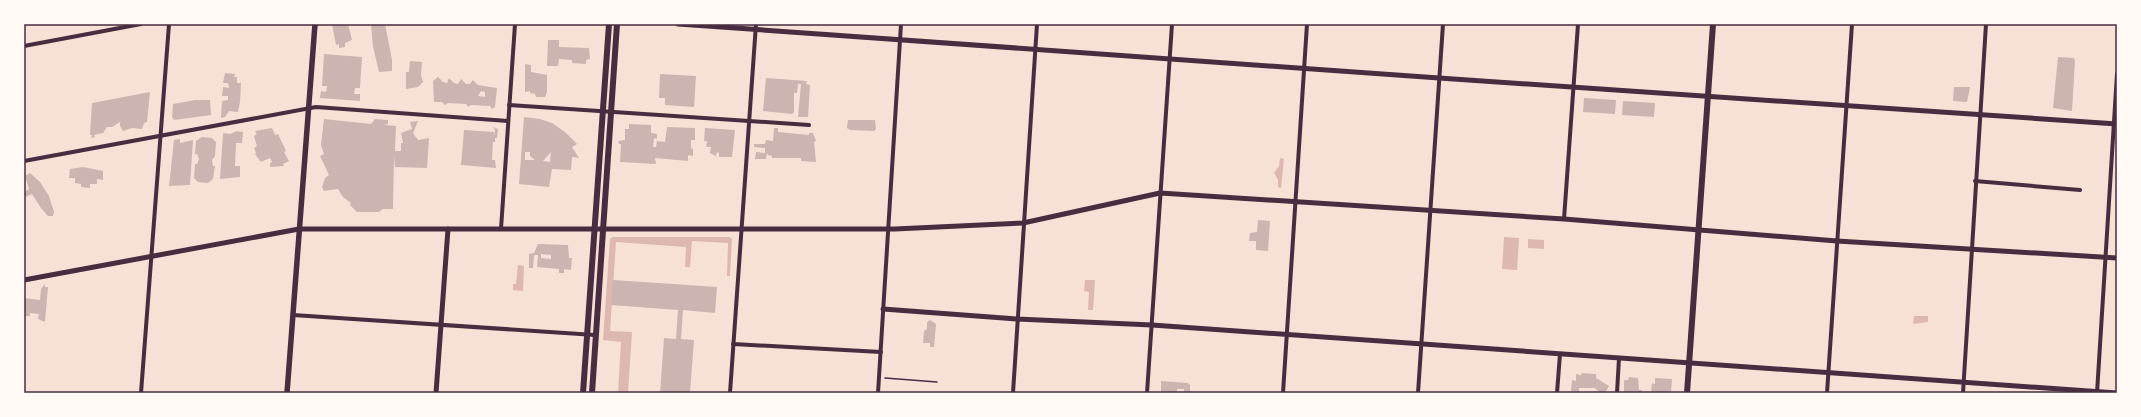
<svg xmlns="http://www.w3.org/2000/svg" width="2141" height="417" font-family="'DM Sans',sans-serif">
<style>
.water{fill:#dcb8b0}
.building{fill:#ccb4b1;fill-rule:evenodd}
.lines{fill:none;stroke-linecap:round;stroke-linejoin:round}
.path{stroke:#4a2c40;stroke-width:1.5}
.minor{stroke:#4a2c40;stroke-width:4}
.tertiary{stroke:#4a2c40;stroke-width:5}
.secondary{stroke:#4a2c40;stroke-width:5.5}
.primary{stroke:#4a2c40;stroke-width:6}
.neatline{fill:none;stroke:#4a2c40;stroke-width:1.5}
</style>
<rect width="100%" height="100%" fill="#f7e1d7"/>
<g class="water">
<polygon points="1280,158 1284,159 1281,188 1278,187 1278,180 1274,173 1279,166"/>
<polygon points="613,237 730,237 732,239 730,276 727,276 728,243 692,241 690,267 685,267 686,247 616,242 610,331 632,332 628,393 618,393 621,342 603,340 610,239"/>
<polygon points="1504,237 1519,238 1517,270 1502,269"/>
<polygon points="1528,239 1544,240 1544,249 1528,248"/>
<polygon points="518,265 524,266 523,291 513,290 513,284 516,284"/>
<polygon points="1085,280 1095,280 1093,310 1088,310 1089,292 1084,291"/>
<polygon points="1914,316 1928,316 1928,322 1913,324"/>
</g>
<g class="building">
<polygon points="332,24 348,24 352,40 345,43 345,47 339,48 339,44 336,45"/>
<polygon points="371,24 385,24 392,60 392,71 379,72 373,47"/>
<polygon points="548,40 559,40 559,47 589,48 590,59 586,60 586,64 572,63 572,60 559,59 558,66 547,66"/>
<polygon points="324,54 362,57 360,88 355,88 354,94 360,94 360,101 320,98 321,91 326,92 327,86 322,86"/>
<polygon points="2058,57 2074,58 2075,61 2072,111 2053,108"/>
<polygon points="410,61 422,62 421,75 423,82 418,87 406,89 406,72 409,72"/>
<polygon points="525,64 531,65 531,72 547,75 547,92 545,97 536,97 535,94 530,93 530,91 525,92"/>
<polygon points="225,73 235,74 234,77 237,77 237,83 241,83 240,102 238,112 229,111 225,117 221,118 222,101 228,100 228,96 222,96 223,87 229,88 228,83 223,83"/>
<polygon points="660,74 696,76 694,107 665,105 665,98 659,98"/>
<path d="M 438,77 L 443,82 L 447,83 L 449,78 L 454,83 L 458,84 L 461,79 L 466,84 L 470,84 L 473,80 L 478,85 L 497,88 L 495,107 L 492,109 L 490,106 L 471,105 L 468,107 L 466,104 L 448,103 L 445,105 L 442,102 L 434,102 L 433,81 ZM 481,91 L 485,92 L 485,97 L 478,96 Z"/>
<polygon points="766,78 807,81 806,84 810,85 808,117 798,117 801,84 798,84 797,93 794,93 794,112 792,114 763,111"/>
<polygon points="1954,87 1970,87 1967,102 1953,101"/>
<polygon points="150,92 147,122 144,123 142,129 132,128 123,131 120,126 120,122 112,127 107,127 103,133 94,135 95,137 91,138 92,135 90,135 92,103"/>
<polygon points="1584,98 1616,100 1615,114 1583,112"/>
<polygon points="195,100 210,100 211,115 174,120 172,117 173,104"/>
<polygon points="1623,101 1655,103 1654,117 1622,115"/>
<path d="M 524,117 L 540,119 L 552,123 L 565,132 L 577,144 L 572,147 L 579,158 L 572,157 L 571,170 L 552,169 L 549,187 L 519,184 ZM 525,152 L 530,152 L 530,156 L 535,160 L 525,160 ZM 551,152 L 550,162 L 543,161 Z"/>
<polygon points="324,119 371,124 375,119 388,120 388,124 384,125 396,126 395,151 401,151 401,143 403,143 401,133 412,129 410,122 418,121 413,133 415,136 418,140 429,138 427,168 395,167 394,156 393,209 383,209 379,212 357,212 350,205 351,203 343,197 338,189 324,191 322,187 325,178 329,175 320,156 324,154 321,145"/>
<polygon points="848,120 875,120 876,129 874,131 850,130 847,128"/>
<polygon points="629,124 651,125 651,133 657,134 657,139 654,138 653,147 656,147 657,141 665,142 667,127 695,128 695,140 691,140 691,148 693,149 693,156 688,155 688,161 655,158 656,164 620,162 621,144 619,144 618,141 625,140 625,129 629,129"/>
<polygon points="493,127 498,129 497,138 495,138 495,142 493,142 492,160 495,160 496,168 461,165 464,130 494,132 494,136 495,130"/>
<polygon points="272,128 275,135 278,134 286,151 284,152 289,161 283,164 284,166 270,167 270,163 272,162 270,158 261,162 255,154 256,153 254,148 257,146 254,136 257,134 255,131"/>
<polygon points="705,128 735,130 732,157 719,157 719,153 717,152 716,156 710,153 711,147 706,147 707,141 704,141"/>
<polygon points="774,128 778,128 778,132 809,135 809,133 813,133 816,141 814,142 816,162 801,161 801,158 772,158 772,156 768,155 767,153 766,159 755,159 756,152 765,153 765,148 754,147 754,144 765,144 766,140 773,141"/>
<polygon points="237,131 243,132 242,143 236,143 235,166 240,166 240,177 220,179 223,133 230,134"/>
<polygon points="202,137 212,138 216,142 215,156 212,160 213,166 215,166 213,179 208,183 198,182 194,178 195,164 197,164 199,159 197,154 195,154 196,141"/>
<polygon points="180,139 180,143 193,140 190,185 169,186 174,140"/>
<polygon points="83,167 103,171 103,180 97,179 97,184 90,184 90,188 81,187 81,184 75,183 75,178 69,178 70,169"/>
<polygon points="30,173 40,182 49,196 54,212 53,216 48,216 41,208 32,194 26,197 24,194 24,192 29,189 25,176"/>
<polygon points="1258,220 1270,221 1268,251 1256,250 1256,241 1249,241 1250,233 1257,232"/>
<path d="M 538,244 L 568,245 L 569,258 L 572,258 L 571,270 L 564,269 L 564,273 L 559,273 L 559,269 L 537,267 L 538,255 L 534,255 L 533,268 L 529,268 L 529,254 L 534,253 ZM 541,254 L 551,255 L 551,259 L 541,258 Z"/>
<polygon points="613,280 717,287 715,313 683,310 681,339 694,340 690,393 660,393 664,338 676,339 678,310 611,305"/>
<polygon points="45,284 45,287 48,287 45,322 38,319 39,314 30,313 30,316 24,316 24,298 40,300 41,289"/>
<polygon points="930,320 936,324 934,347 930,347 930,343 923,343 924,331 927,329 927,322"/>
<polygon points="1582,373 1596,374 1596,378 1609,386 1605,393 1600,393 1595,388 1579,388 1579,392 1571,391 1572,380 1576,381 1576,374 1580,375 1580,376"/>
<polygon points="1629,377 1638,378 1639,390 1642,390 1642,393 1624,393 1624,380 1628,380"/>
<polygon points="1655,378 1672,379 1671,393 1651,393 1652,383 1655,384"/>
<polygon points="1161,381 1188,383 1190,385 1190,393 1184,393 1184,389 1177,389 1177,393 1161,393"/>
</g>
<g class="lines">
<polyline class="path" points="885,378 937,382"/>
<g class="minor">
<polyline points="24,46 141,24"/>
<polyline points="509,105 809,125"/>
<polyline points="24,161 316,107 508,121"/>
<polyline points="1975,181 2080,190"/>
<polyline points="1564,219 1578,24"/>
<polyline points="501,229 515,24"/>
<polyline points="293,315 595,335"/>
<polyline points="733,344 881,352"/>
<polyline points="141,393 169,24"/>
<polyline points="730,393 756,24"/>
<polyline points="878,393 901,24"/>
<polyline points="1013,393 1037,24"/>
<polyline points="1147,393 1172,24"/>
<polyline points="1283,393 1307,24"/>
<polyline points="1418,393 1443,24"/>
<polyline points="1557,393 1560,354"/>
<polyline points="1617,393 1619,358"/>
<polyline points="1827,393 1852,24"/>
<polyline points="1963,393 1986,24"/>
<polyline points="2097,393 2117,74"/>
</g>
<g class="tertiary">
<polyline points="678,24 1439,78 2117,124"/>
<polyline points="24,280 299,229 895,229 1023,223 1160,193 1564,219 1837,241 2117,258"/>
<polyline points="883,309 1017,319 1152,325 2117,393"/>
<polyline points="436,393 448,229"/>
</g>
<polyline class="secondary" points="287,393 315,24"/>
<g class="primary">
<polyline points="583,393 609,24"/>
<polyline points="592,393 617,24"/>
<polyline points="1687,393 1713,24"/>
</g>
</g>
<rect width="2141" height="417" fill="none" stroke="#fffaf5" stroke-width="50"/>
<rect x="25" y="25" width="2091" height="367" class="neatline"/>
</svg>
